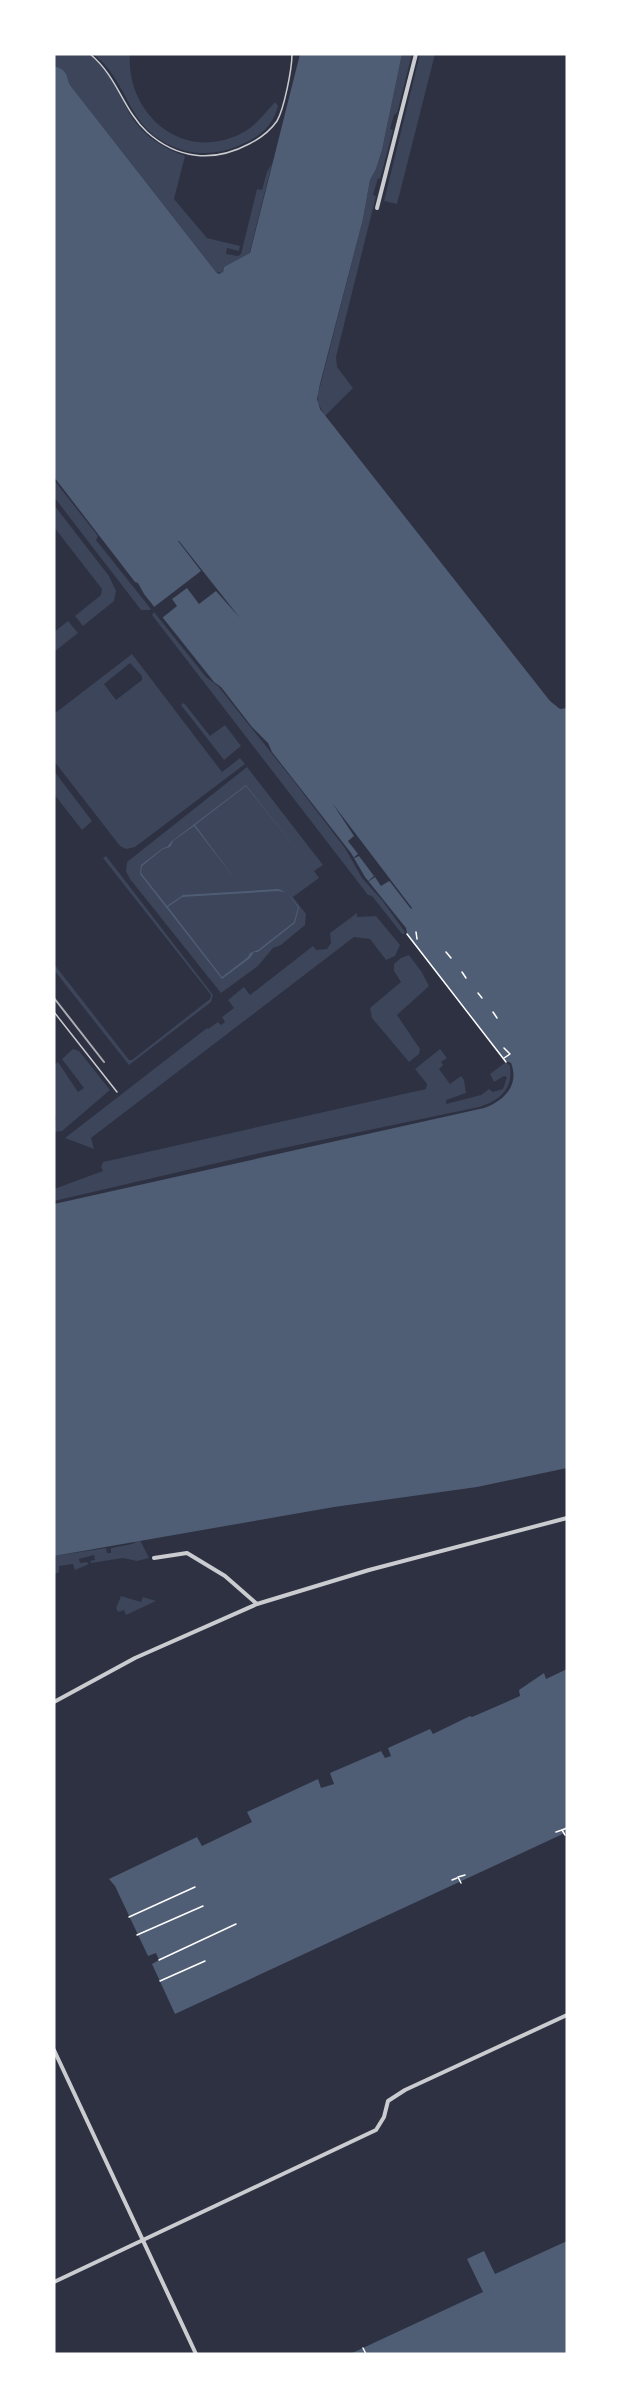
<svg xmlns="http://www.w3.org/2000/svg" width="621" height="2408" font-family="'Exo 2',sans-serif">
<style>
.green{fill:#3c4559;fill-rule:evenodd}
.water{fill:#4f5d75;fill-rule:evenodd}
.pier{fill:#2d3142}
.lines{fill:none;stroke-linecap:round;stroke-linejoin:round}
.path{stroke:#fff;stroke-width:1.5}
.service{stroke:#caccd0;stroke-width:1.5}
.minor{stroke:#caccd0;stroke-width:4}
.rail{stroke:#abadb3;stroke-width:2}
</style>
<rect width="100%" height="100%" fill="#2d3142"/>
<g class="green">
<path d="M 54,54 C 63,54 78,51 87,54 C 109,63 122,104 135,122 C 148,139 166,149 185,156 L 174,199 L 207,238 L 240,246 L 239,251 L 227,248 L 226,254 L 238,256 L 241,254 L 257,189 L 262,190 L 267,172 L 272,163 L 249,255 L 224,267 L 222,273 L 216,272 L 70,85 C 66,76 67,70 54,66 Z"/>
<path d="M 93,54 L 130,54 C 126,110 177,159 233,137 C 253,130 262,116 275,102 L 278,106 C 273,127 258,138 238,146 C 202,162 159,150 137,117 C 123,95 115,70 93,54 Z"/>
<polygon points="402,54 412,54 397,113 394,115 390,129 393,130 380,179 378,178 373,195 376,196 336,357 337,367 353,388 325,416 318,403 318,394 363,219 370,180 376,169 382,150"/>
<polygon points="420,54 435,54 397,204 384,201"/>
<polygon points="54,480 98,536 96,540 151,609 149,610 141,610 54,497"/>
<polygon points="54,505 109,576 116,591 114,601 83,626 75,616 101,595 102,589 54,527"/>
<polygon points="154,612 206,677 218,686 293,780 345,848 362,878 382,900 405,932 404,934 402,934 372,896 368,895 152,615"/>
<polygon points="68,621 78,633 54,652 54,632"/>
<path d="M 132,654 L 222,772 L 240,758 L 245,764 L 135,847 L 126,849 L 120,846 L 54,761 L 54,714 ZM 130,663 L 142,676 L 142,680 L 116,700 L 104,684 Z"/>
<polygon points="184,703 210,736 225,725 241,746 224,760 181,705"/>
<polygon points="247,767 323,865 314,871 319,878 293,897 306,914 305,925 281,945 273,948 258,966 221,993 130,879 126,871 127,862"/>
<polygon points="54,771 92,821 82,830 54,794"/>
<polygon points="106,856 213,995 211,1002 129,1065 54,970 54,964 129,1060 132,1060 210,999 211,995 103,858"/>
<polygon points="357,913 357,917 376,916 400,945 395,956 386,960 370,939 354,937 91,1138 94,1149 65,1138 207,1028 208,1029 218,1022 221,1025 225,1022 222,1017 234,1008 228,1000 244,987 250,995 313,946 316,950 327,949 331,943 330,933"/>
<polygon points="409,955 421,971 429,986 397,1015 420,1049 419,1054 409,1062 372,1018 370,1008 401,982 394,971 394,964 401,958"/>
<polygon points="73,1049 79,1051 110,1090 62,1131 54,1132 56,1116 54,1117 54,1065 58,1062 78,1092 84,1088 62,1059"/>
<path d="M 440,1049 L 447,1058 L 441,1062 L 443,1065 L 439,1069 L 450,1084 L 461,1076 L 464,1080 L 466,1093 L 446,1100 L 446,1104 L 481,1095 L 489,1089 L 493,1092 L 503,1089 L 507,1077 L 504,1076 L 494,1082 L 490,1074 L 506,1062 L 510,1066 C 513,1090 500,1100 479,1107 L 269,1151 L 54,1201 L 54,1189 L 103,1171 L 101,1167 L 103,1162 L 426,1089 L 427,1084 L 415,1069 Z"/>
<polygon points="140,1540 149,1558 137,1561 123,1558 91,1563 90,1561 95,1560 94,1555 79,1559 80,1563 87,1562 89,1564 75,1570 73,1564 59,1566 59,1572 54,1575 54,1556 106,1548 107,1553 111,1553 111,1548 132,1544"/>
<polygon points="121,1596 141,1602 143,1597 156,1601 126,1615 124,1610 118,1612 116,1608"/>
</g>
<g class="water">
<path d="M 300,54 L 402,54 L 382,150 L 376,169 L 370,180 L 363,219 L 320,384 L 317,399 L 320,409 L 550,701 L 560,709 L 567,708 L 567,1468 L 477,1487 L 334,1507 L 54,1556 L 54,1204 L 484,1108 C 503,1101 520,1086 511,1063 L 504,1060 L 407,934 L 406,928 L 365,877 L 351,853 L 272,752 L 268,743 L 252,727 L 221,687 L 214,682 L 144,594 L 138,583 L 135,582 L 54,477 L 54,66 C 68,70 66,76 70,85 L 216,272 L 219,274 L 223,272 L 224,267 L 250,253 Z"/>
<path d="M 246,785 L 314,872 L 246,786 L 195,825 L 238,883 L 194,826 L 173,841 C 171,847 169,848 163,849 L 142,866 L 141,873 L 167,906 L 183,895 L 278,889 L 286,892 L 299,907 L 295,923 L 258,952 L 254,952 L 250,958 L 222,979 L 140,874 L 141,865 L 163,848 L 167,847 L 172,841 ZM 278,891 L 286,892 L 298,907 L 294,922 L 258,950 L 250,953 L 248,957 L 222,977 L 168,907 L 182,897 Z"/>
<polygon points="567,1669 567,1832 175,2014 152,1964 159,1960 156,1953 148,1956 115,1886 109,1879 197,1837 202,1846 252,1822 247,1812 318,1779 321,1788 334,1784 330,1773 381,1751 385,1758 391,1756 388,1748 430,1729 433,1734 470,1716 472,1717 520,1696 519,1690 544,1673 546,1679"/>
<polygon points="567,2241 567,2354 350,2354 483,2292 467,2259 484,2251 495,2274"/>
</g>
<g class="pier">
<polygon points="178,541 179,541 240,618 216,591 199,604 187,588 172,599 177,606 162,618 154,607 201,571"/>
<polygon points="333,804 412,908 411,909 391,883 389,881 381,886 375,877 366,883 374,876 359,856 352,859 358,854 348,841 354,836"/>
</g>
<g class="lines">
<g class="path">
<polyline points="416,932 417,939"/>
<polyline points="407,934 506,1062"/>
<polyline points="446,952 451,958"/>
<polyline points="462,972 466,978"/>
<polyline points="478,993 482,998"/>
<polyline points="493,1012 497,1018"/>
<polyline points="504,1058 510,1054 504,1048"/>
<polyline points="556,1832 562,1830"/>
<polyline points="565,1835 562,1830 567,1828"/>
<polyline points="452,1880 457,1878"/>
<polyline points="461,1883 458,1877 465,1875"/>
<polyline points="129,1917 195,1887"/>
<polyline points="137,1935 203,1906"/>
<polyline points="159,1960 236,1924"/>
<polyline points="160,1981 205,1961"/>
<polyline points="363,2348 366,2354"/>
</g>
<g class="service">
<path d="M 90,54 C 118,77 123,110 147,132 C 177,159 213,163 249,144 C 259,139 270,131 277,121 C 284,109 292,69 292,54"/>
<polyline points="54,1012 117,1092"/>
</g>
<g class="minor">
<polyline points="377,208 416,54"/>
<polyline points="154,1558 187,1553 225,1576 257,1604"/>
<polyline points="54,1702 135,1658 257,1604 369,1570 567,1518"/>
<polyline points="54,2050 196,2354"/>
<polyline points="54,2282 376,2130 384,2117 388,2101 405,2090 567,2015"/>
</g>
<polyline class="rail" points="54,998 104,1062"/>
</g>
<rect width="621" height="2408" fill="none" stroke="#ffffff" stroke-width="111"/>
</svg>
